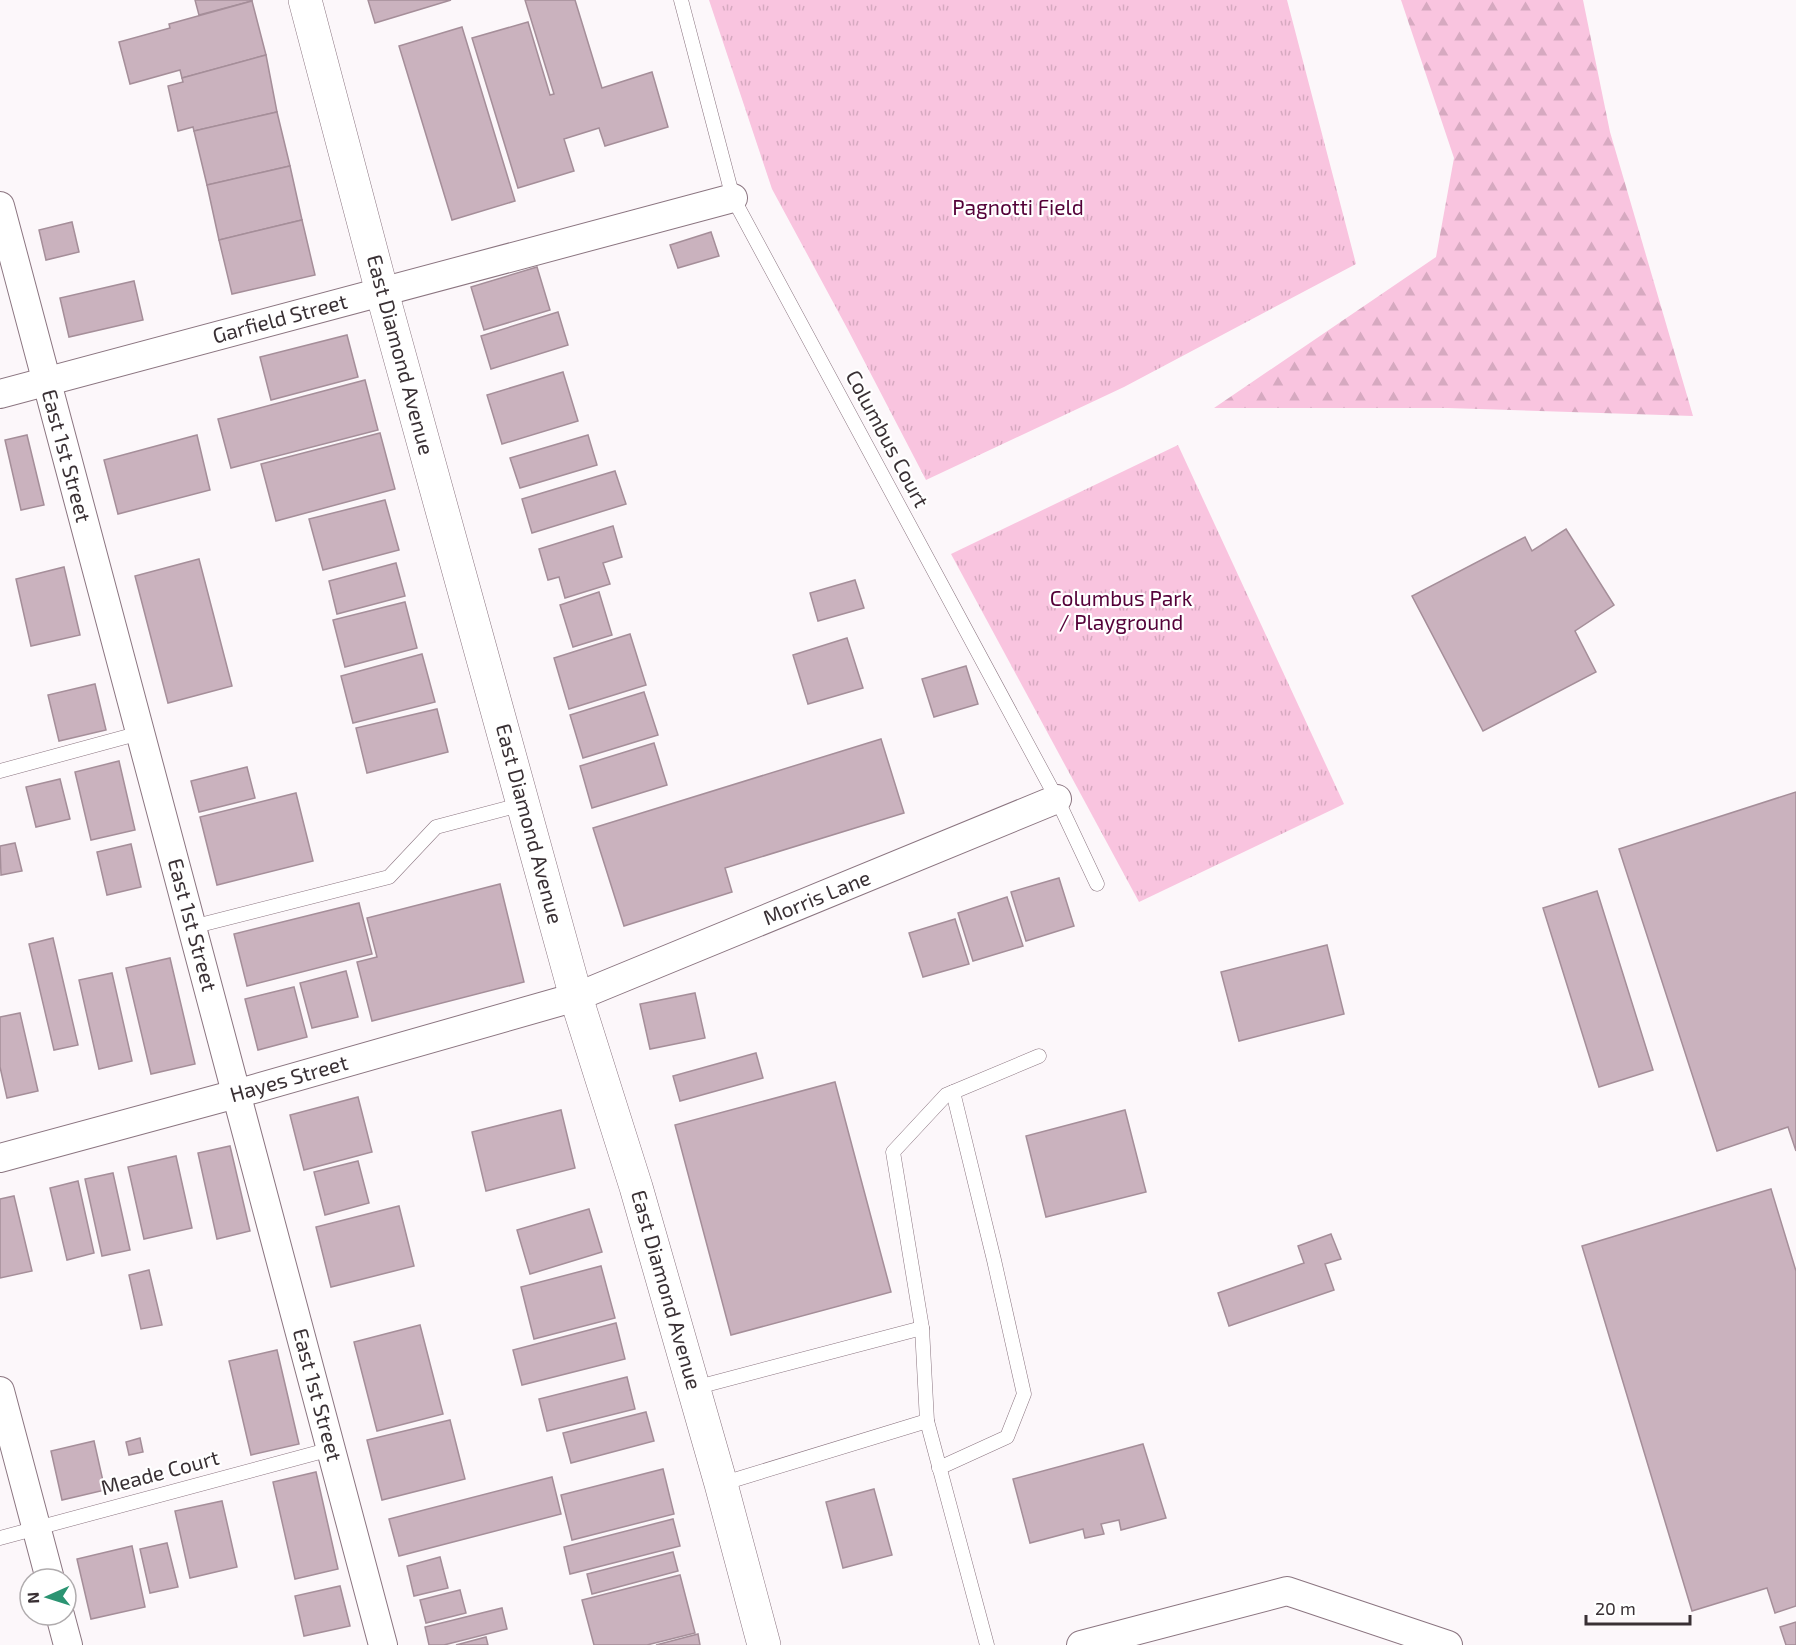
<svg xmlns="http://www.w3.org/2000/svg" width="1796" height="1645" font-family="'Exo 2',sans-serif">
<style>
.forest{fill:url(#forest-firs)}
.park{fill:url(#park-tufts)}
.building{fill:#cab2be;stroke:#a58e99;stroke-width:1.5}
.lines{fill:none;stroke-linecap:round;stroke-linejoin:round}
.lane-casing{stroke:#8b7580;stroke-width:15}
.street-casing{stroke:#8b7580;stroke-width:30}
.secondary-casing{stroke:#8b7580;stroke-width:34}
.lane{stroke:#fff;stroke-width:14}
.street{stroke:#fff;stroke-width:28}
.secondary{stroke:#fff;stroke-width:33}
.labels{text-anchor:middle;stroke-width:4.5;stroke-linejoin:round;paint-order:stroke}
.park-label{font-size:21px;fill:#540038;stroke:#fff}
.street-label{font-size:21px;fill:#393034;stroke:#fff}
</style>
<defs>
<pattern id="forest-firs" width="22" height="20" patternUnits="userSpaceOnUse" patternTransform="scale(1.5)"><rect width="22" height="20" fill="#f9c4df"/><path d="M5 1l3.5 6h-7zM16 11l3.5 6h-7z" fill="#d6a9c0"/></pattern>
<pattern id="park-tufts" width="24" height="20" patternUnits="userSpaceOnUse" patternTransform="scale(1.5)"><rect width="24" height="20" fill="#f9c4df"/><path d="M3 7l-1-3M5 7V3M7 7l1-3M15 17l-1-3M17 17v-4M19 17l1-3" fill="none" stroke="#d6a9c0"/></pattern>
</defs>
<rect width="100%" height="100%" fill="#fcf7fa"/>
<polygon class="forest" points="1401,0 1583,0 1610,132 1693,416 1448,408 1214,408 1436,257 1454,158"/>
<g class="park">
<polygon points="709,0 1287,0 1356,264 1124,387 926,480 847,328 772,189"/>
<polygon points="1178,445 1344,804 1139,902 951,554"/>
</g>
<g class="building">
<polygon points="195,0 252,0 252,1 199,15"/>
<polygon points="368,0 451,0 375,23"/>
<polygon points="525,0 575,0 602,88 652,72 668,127 605,146 599,128 564,139 574,171 518,188 472,38 528,22 550,95 554,94"/>
<polygon points="252,1 266,55 182,78 180,70 130,84 119,42 170,28 169,24"/>
<polygon points="462,27 515,201 452,220 399,46"/>
<polygon points="266,55 277,112 194,131 193,127 178,131 168,86 183,82 182,78"/>
<polygon points="277,112 290,166 207,185 194,131"/>
<polygon points="290,166 302,220 219,240 207,185"/>
<polygon points="302,220 315,275 232,294 219,240"/>
<polygon points="72,222 79,252 46,260 39,230"/>
<polygon points="711,232 719,256 678,268 670,245"/>
<polygon points="537,267 550,310 484,330 471,287"/>
<polygon points="134,281 143,320 69,337 60,298"/>
<polygon points="558,312 568,345 491,369 481,336"/>
<polygon points="347,335 358,377 271,400 260,357"/>
<polygon points="563,372 578,421 502,444 487,395"/>
<polygon points="365,380 378,430 231,468 218,419"/>
<polygon points="380,433 395,489 276,521 261,464"/>
<polygon points="27,435 44,505 21,510 5,440"/>
<polygon points="197,435 210,490 118,514 104,460"/>
<polygon points="588,435 597,465 520,488 510,458"/>
<polygon points="615,471 626,504 532,533 522,499"/>
<polygon points="385,500 399,550 323,570 309,519"/>
<polygon points="613,526 622,557 603,563 610,584 565,598 559,577 548,580 539,549"/>
<polygon points="1566,529 1614,605 1575,631 1596,672 1483,731 1412,596 1525,537 1532,551"/>
<polygon points="199,559 232,686 168,703 135,576"/>
<polygon points="396,563 405,596 337,614 329,581"/>
<polygon points="64,567 80,635 31,646 16,579"/>
<polygon points="855,580 864,608 818,621 810,593"/>
<polygon points="599,592 612,635 573,647 560,605"/>
<polygon points="405,602 417,648 345,667 333,620"/>
<polygon points="630,634 646,685 569,709 554,658"/>
<polygon points="847,638 863,688 808,704 793,655"/>
<polygon points="422,654 435,702 353,723 341,676"/>
<polygon points="966,666 978,704 934,717 922,679"/>
<polygon points="95,684 106,730 59,741 48,695"/>
<polygon points="644,692 658,735 583,758 570,715"/>
<polygon points="437,709 448,752 367,773 356,728"/>
<polygon points="881,739 904,813 725,868 732,892 624,926 593,828"/>
<polygon points="654,743 667,785 592,808 580,766"/>
<polygon points="119,761 135,830 91,840 75,772"/>
<polygon points="247,767 255,798 199,812 191,781"/>
<polygon points="60,779 70,819 36,827 26,787"/>
<polygon points="1796,792 1796,1151 1788,1127 1717,1151 1619,849"/>
<polygon points="296,793 313,861 217,885 200,817"/>
<polygon points="15,843 22,871 1,875 0,846"/>
<polygon points="131,844 141,887 107,895 97,852"/>
<polygon points="1059,878 1074,926 1026,941 1011,892"/>
<polygon points="500,884 524,982 372,1021 357,962 377,957 367,918"/>
<polygon points="1597,891 1653,1070 1599,1087 1543,908"/>
<polygon points="1007,897 1023,946 973,961 958,913"/>
<polygon points="359,903 372,954 247,986 234,934"/>
<polygon points="955,919 969,964 923,977 909,933"/>
<polygon points="53,938 78,1045 54,1050 29,944"/>
<polygon points="1327,945 1344,1014 1239,1041 1221,972"/>
<polygon points="170,958 195,1064 151,1074 126,968"/>
<polygon points="346,971 358,1017 312,1028 300,983"/>
<polygon points="112,973 132,1061 99,1069 79,980"/>
<polygon points="294,987 307,1037 258,1050 245,999"/>
<polygon points="695,993 705,1038 650,1049 640,1004"/>
<polygon points="20,1013 38,1091 7,1098 0,1067 0,1017"/>
<polygon points="756,1053 763,1078 680,1101 673,1076"/>
<polygon points="835,1082 891,1292 731,1335 675,1125"/>
<polygon points="358,1097 372,1152 304,1170 290,1115"/>
<polygon points="561,1110 575,1168 486,1191 472,1132"/>
<polygon points="1125,1110 1146,1192 1046,1217 1026,1136"/>
<polygon points="230,1146 250,1231 217,1239 198,1153"/>
<polygon points="176,1156 192,1228 144,1239 128,1167"/>
<polygon points="358,1161 369,1203 325,1215 314,1172"/>
<polygon points="113,1173 130,1250 102,1256 85,1179"/>
<polygon points="78,1181 94,1253 67,1260 50,1188"/>
<polygon points="1771,1189 1796,1271 1796,1606 1775,1613 1767,1588 1692,1611 1582,1246"/>
<polygon points="14,1196 32,1271 0,1278 0,1199"/>
<polygon points="399,1206 414,1266 331,1287 316,1227"/>
<polygon points="589,1209 602,1252 530,1274 517,1230"/>
<polygon points="1331,1234 1341,1259 1325,1264 1334,1290 1229,1326 1218,1293 1304,1263 1298,1246"/>
<polygon points="601,1266 615,1318 534,1339 521,1287"/>
<polygon points="149,1270 162,1325 141,1329 129,1275"/>
<polygon points="616,1323 625,1359 522,1385 513,1350"/>
<polygon points="420,1325 443,1414 377,1431 354,1342"/>
<polygon points="277,1350 299,1444 251,1455 229,1361"/>
<polygon points="627,1377 635,1409 547,1431 539,1399"/>
<polygon points="646,1412 654,1441 571,1463 563,1433"/>
<polygon points="450,1420 465,1479 382,1500 367,1440"/>
<polygon points="140,1438 143,1452 129,1455 126,1442"/>
<polygon points="94,1441 105,1490 62,1500 51,1451"/>
<polygon points="1143,1444 1166,1518 1121,1530 1119,1520 1101,1524 1104,1534 1085,1538 1083,1529 1030,1543 1013,1479"/>
<polygon points="663,1469 674,1514 572,1540 561,1495"/>
<polygon points="316,1472 338,1569 295,1579 273,1482"/>
<polygon points="552,1477 561,1514 399,1556 389,1519"/>
<polygon points="874,1489 892,1555 843,1568 826,1502"/>
<polygon points="222,1501 237,1567 190,1578 175,1511"/>
<polygon points="673,1519 680,1546 570,1574 564,1547"/>
<polygon points="167,1543 178,1587 150,1593 140,1549"/>
<polygon points="132,1546 145,1607 91,1619 77,1559"/>
<polygon points="673,1552 678,1571 592,1594 587,1574"/>
<polygon points="440,1557 448,1588 414,1596 407,1566"/>
<polygon points="680,1575 695,1633 647,1645 594,1645 582,1600"/>
<polygon points="340,1586 350,1626 304,1636 295,1596"/>
<polygon points="460,1590 466,1613 426,1623 420,1600"/>
<polygon points="502,1608 507,1629 444,1645 429,1645 425,1627"/>
<polygon points="1796,1622 1796,1645 1786,1645 1780,1627"/>
<polygon points="698,1634 700,1645 656,1645"/>
<polygon points="486,1637 488,1645 456,1645"/>
</g>
<g class="lines">
<defs>
<g id="lane">
<polyline points="681,0 733,198 1057,799 1097,884"/>
<polyline points="0,771 140,733"/>
<polyline points="192,927 389,877 436,827 523,804"/>
<polyline points="694,1388 922,1328"/>
<polyline points="939,1468 1007,1437 1024,1394 994,1260 953,1092"/>
<polyline points="721,1484 927,1421"/>
<polyline points="0,1538 331,1449"/>
<polyline points="987,1645 927,1421 922,1328 893,1152 946,1095 1039,1056"/>
</g>
<g id="street">
<polyline points="0,206 383,1645"/>
<polyline points="0,394 733,198"/>
<polyline points="0,1158 236,1094 576,997 1057,799"/>
<polyline points="0,1391 50,1579"/>
<polyline points="60,1615 68,1645"/>
<polyline points="1081,1645 1287,1591 1448,1645"/>
</g>
<polyline id="secondary" points="305,0 382,292 576,997 636,1187 721,1484 764,1645"/>
</defs>
<use href="#lane" class="lane-casing"/>
<use href="#street" class="street-casing"/>
<use href="#secondary" class="secondary-casing"/>
<use href="#lane" class="lane"/>
<use href="#street" class="street"/>
<use href="#secondary" class="secondary"/>
</g>
<g class="labels">
<g class="park-label">
<text x="1018" y="215">Pagnotti Field</text>
<text x="1121" y="606">Columbus Park<tspan x="1121" dy="24">/ Playground</tspan></text>
</g>
<g class="street-label">
<text transform="translate(280 319) rotate(-15)" y="7">Garfield Street</text>
<text transform="translate(400 355) rotate(75)" y="7">East Diamond Avenue</text>
<text transform="translate(887 439) rotate(62)" y="7">Columbus Court</text>
<text transform="translate(66 456) rotate(75)" y="7">East 1st Street</text>
<text transform="translate(529 824) rotate(75)" y="7">East Diamond Avenue</text>
<text transform="translate(817 898) rotate(-22)" y="7">Morris Lane</text>
<text transform="translate(192 925) rotate(75)" y="7">East 1st Street</text>
<text transform="translate(289 1079) rotate(-16)" y="7">Hayes Street</text>
<text transform="translate(666 1290) rotate(74)" y="7">East Diamond Avenue</text>
<text transform="translate(317 1395) rotate(75)" y="7">East 1st Street</text>
<text transform="translate(160 1473) rotate(-15)" y="7">Meade Court</text>
</g>
</g>
<g transform="translate(48 1597) rotate(267)"><circle r="28" fill="#ffffff" stroke="#b0acae" stroke-width="1.5"/>
<path d="M0-4.5L10 22L0 15L-10 22Z" fill="#2b9472"/>
<text y="-9" font-size="16" font-weight="bold" text-anchor="middle" fill="#393034">N</text>
</g>
<path d="M1586 1615v9h104v-9" fill="none" stroke="#393034" stroke-width="3"/>
<text x="1595" y="1615" font-size="18" fill="#393034" stroke="#ffffff" stroke-width="4.5" paint-order="stroke">20 m</text>
</svg>
